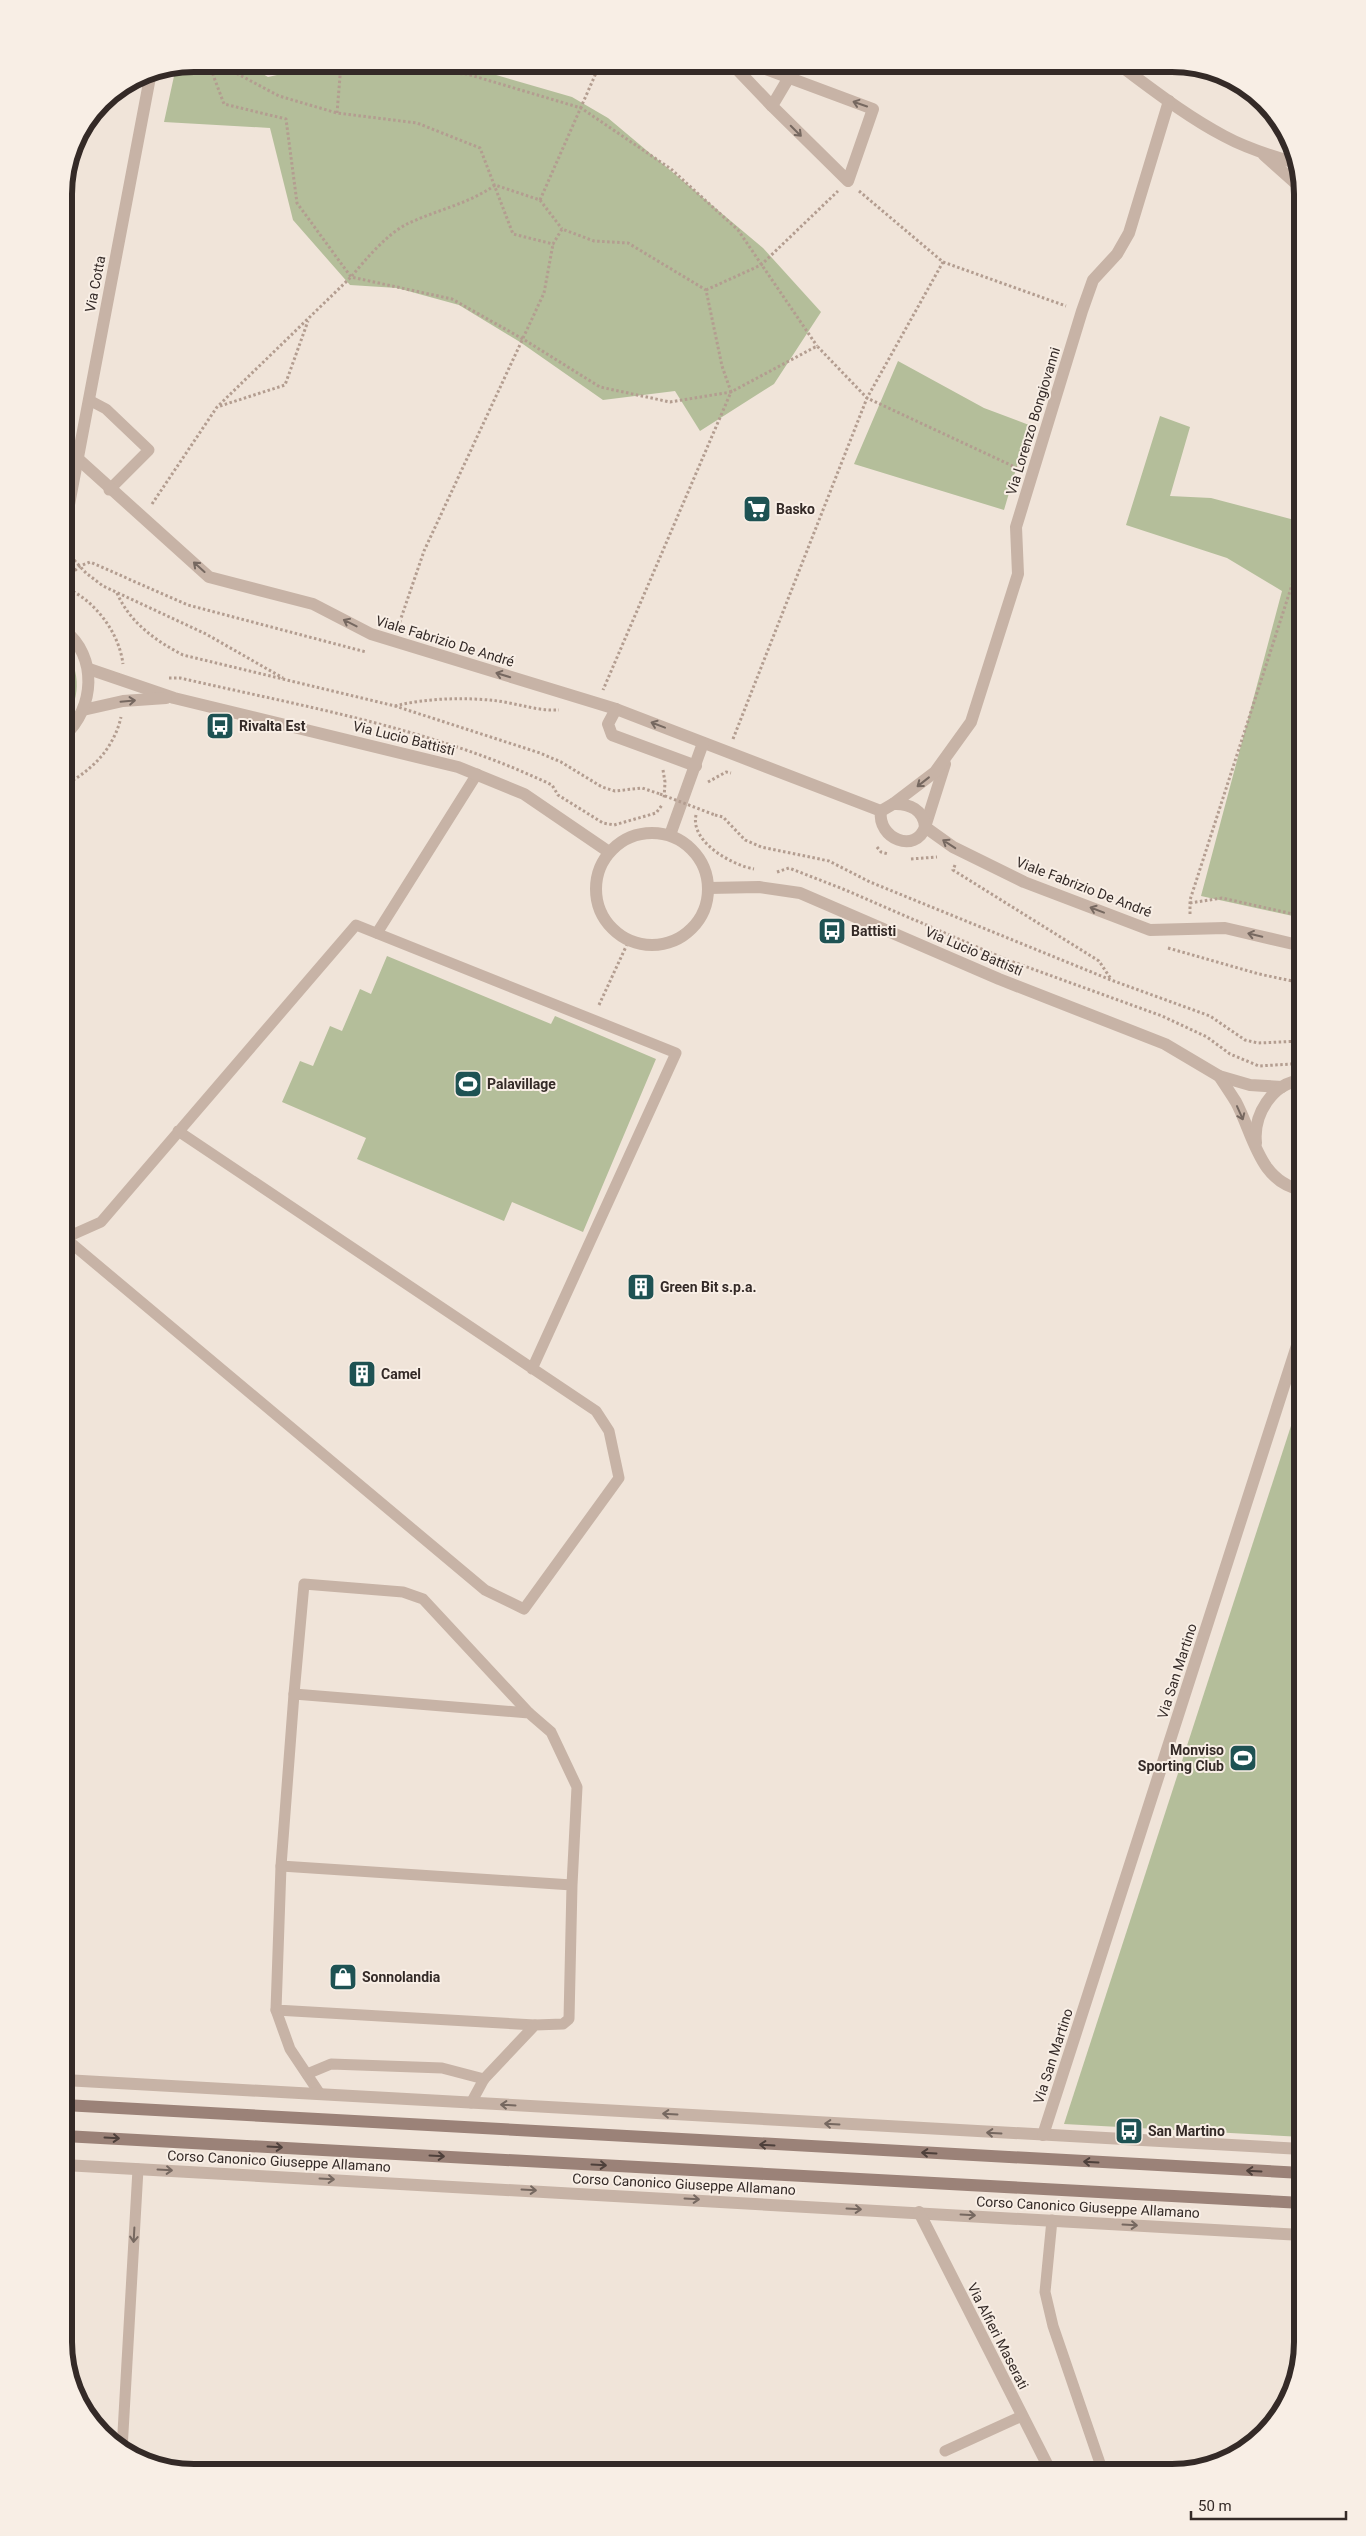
<svg xmlns="http://www.w3.org/2000/svg" width="1366" height="2536" font-family="Roboto,sans-serif">
<style>
.green{fill:#b4be9a}
.lines{fill:none;stroke-linecap:round;stroke-linejoin:round}
.path{stroke:#b39d90;stroke-width:3;stroke-dasharray:2.5 2.5;stroke-linecap:butt}
.service{stroke:#c7b3a6;stroke-width:11}
.minor{stroke:#c7b3a6;stroke-width:12}
.tertiary{stroke:#c7b3a6;stroke-width:12}
.secondary{stroke:#9b8278;stroke-width:12}
.path-bridge{stroke:#b39d90;stroke-width:3;stroke-dasharray:2.5 2.5;stroke-linecap:butt}
.oneway{stroke:#766860}
.oneway2{stroke:#4e403b}
.labels{text-anchor:middle;stroke-width:4;stroke-linejoin:round;paint-order:stroke}
.street-label{font-size:14px;fill:#342a27;stroke:#f8eee5}
.poi-label{font-size:14px;font-weight:bold;fill:#342a27;stroke:#f8eee5;text-anchor:start}
.rim{fill:none;stroke:#342a27;stroke-width:6}
</style>
<rect width="100%" height="100%" fill="#f0e4d9"/>
<g class="green">
<polygon points="195,64 246,64 268,77 326,64 440,64 465,66 572,97 608,118 763,248 821,312 774,384 700,431 675,391 603,400 520,342 459,305 397,288 350,285 293,220 270,128 164,122 176,67"/>
<polygon points="898,361 984,408 1029,425 1004,510 854,464"/>
<polygon points="1160,416 1190,427 1170,496 1211,498 1302,522 1302,918 1201,896 1282,591 1227,558 1126,525"/>
<path d="M 64,649 C 82,671 80,701 64,722 Z"/>
<polygon points="387,956 551,1024 555,1016 656,1059 583,1232 512,1202 504,1221 357,1159 366,1138 282,1102 300,1061 313,1066 330,1026 342,1031 360,989 371,994"/>
<polygon points="1302,1392 1302,2137 1064,2124"/>
</g>
<g class="lines">
<g class="path">
<polyline points="209,64 224,104 286,119 297,203 351,277 452,299 523,339 600,387 670,402 731,392 817,346 867,398 1017,468"/>
<polyline points="219,64 279,96 337,113 417,123 480,148 513,234 553,244 562,229 594,241 628,243 706,290 722,366 731,392 603,690"/>
<polyline points="251,64 260,64"/>
<polyline points="340,66 467,74 581,108 671,169 738,230 817,346"/>
<polyline points="337,113 341,64"/>
<polyline points="859,191 943,262 1066,306"/>
<polyline points="540,200 600,64"/>
<polyline points="706,290 761,265 838,191"/>
<polyline points="220,406 285,385 308,321"/>
<path d="M 152,504 L 217,407 L 351,277 C 365,260 387,234 407,224 C 436,210 469,204 495,185 L 540,200 L 562,229"/>
<polyline points="64,549 86,573 103,586 206,634 283,678"/>
<path d="M 64,587 C 94,599 119,632 123,664"/>
<polyline points="69,589 72,573 80,566 90,562 188,605 366,652"/>
<path d="M 117,593 C 130,623 156,641 183,655 L 395,706 L 540,753 L 561,762 L 602,787 L 615,791 L 642,788 L 660,794"/>
<polyline points="398,627 424,551 544,293 553,244"/>
<path d="M 169,678 L 180,678 C 306,707 435,729 552,785 L 558,795 L 603,823 L 614,825 L 656,813 L 662,805"/>
<path d="M 395,706 C 426,698 466,697 498,701 C 519,704 538,711 559,710"/>
<polyline points="733,739 867,398 943,262"/>
<polyline points="663,770 665,782 664,799"/>
<polyline points="708,782 726,772 731,773"/>
<path d="M 64,785 C 92,771 114,748 121,717"/>
<path d="M 696,815 C 690,842 732,865 754,869"/>
<polyline points="715,815 723,817 745,840 761,847 829,861 870,882 1111,980 1210,1016 1245,1040 1258,1043 1302,1041"/>
<polyline points="877,847 881,852 888,854"/>
<polyline points="911,859 937,857"/>
<polyline points="955,865 953,870 1099,961 1111,979"/>
<polyline points="777,872 789,868 843,889 1005,959 1162,1016 1207,1037 1230,1054 1259,1066 1292,1064"/>
<polyline points="1190,903 1222,898 1302,916"/>
<polyline points="1190,914 1190,900 1302,554"/>
<polyline points="1168,948 1259,974 1302,983"/>
<polyline points="599,1005 629,940"/>
</g>
<g class="service">
<polyline points="89,400 106,409 149,450 109,490"/>
<polyline points="377,933 477,774"/>
<polyline points="178,1131 596,1411 609,1431 619,1478 524,1609 485,1590 65,1238 101,1222 356,925 676,1053 532,1369"/>
<polyline points="294,1694 304,1584 403,1592 423,1599 529,1713"/>
<polyline points="281,1866 276,2010 535,2025"/>
<polyline points="276,2010 290,2049 320,2094"/>
<polyline points="307,2074 331,2064 442,2068 484,2079"/>
<polyline points="471,2103 484,2079 535,2025 563,2024 569,2019 572,1885 577,1787 551,1732 529,1713 294,1694 281,1866 572,1885"/>
<polyline points="1052,2220 1045,2292 1053,2326 1103,2472"/>
<polyline points="122,2450 138,2169"/>
<polyline points="945,2451 1022,2416"/>
</g>
<g class="minor">
<polyline points="732,64 772,106"/>
<polyline points="752,64 873,109 848,181 772,106 788,79 793,64"/>
<path d="M 1118,64 C 1152,89 1186,116 1224,136 C 1246,148 1271,156 1296,163"/>
<polyline points="1264,155 1301,188"/>
<polyline points="77,458 209,577 313,604 371,634 616,709 881,811"/>
<polyline points="64,531 151,72"/>
<polyline points="616,709 608,724 612,735 696,766"/>
<polyline points="945,764 925,827 953,847 1024,882 1150,930 1225,928 1302,946"/>
<polyline points="893,804 935,772 971,722 1018,574 1016,527 1082,311 1093,280 1117,254 1129,233 1169,101"/>
<path d="M 893,804 C 909,803 924,810 925,827 C 916,854 877,839 881,811 Z"/>
<polyline points="670,835 703,743"/>
<polyline points="64,1237 65,1238"/>
<polyline points="64,2080 1302,2149"/>
<polyline points="1043,2135 1302,1330"/>
<polyline points="64,2165 1302,2235"/>
<polyline points="919,2212 1051,2472"/>
</g>
<g class="tertiary">
<polyline points="89,669 174,698 458,767 524,794 609,852"/>
<polyline points="83,710 123,701 166,698"/>
<path d="M 64,736 C 95,708 98,656 64,630"/>
<circle cx="652" cy="889" r="56"/>
<polyline points="709,888 759,887 800,893 999,979 1165,1044 1219,1076 1250,1085 1282,1087"/>
<path d="M 1219,1076 C 1225,1085 1231,1094 1236,1102 C 1254,1136 1259,1182 1302,1190"/>
<path d="M 1256,1143 C 1253,1115 1272,1083 1302,1080"/>
</g>
<g class="secondary">
<polyline points="64,2105 1302,2173"/>
<polyline points="64,2136 1302,2203"/>
</g>
<polyline class="path-bridge" points="660,794 715,815"/>
</g>
<defs><path id="oneway-shaft" d="M-6 0H5M1.5-3L5.5 0L1.5 3" fill="none" stroke-width="1.6" stroke-linecap="round" stroke-linejoin="round" transform="scale(1.25)"/></defs>
<g class="oneway">
<use href="#oneway-shaft" transform="translate(860 104) rotate(-161)"/>
<use href="#oneway-shaft" transform="translate(796 131) rotate(45)"/>
<use href="#oneway-shaft" transform="translate(199 567) rotate(-138)"/>
<use href="#oneway-shaft" transform="translate(350 623) rotate(-153)"/>
<use href="#oneway-shaft" transform="translate(503 675) rotate(-163)"/>
<use href="#oneway-shaft" transform="translate(128 701) rotate(-5)"/>
<use href="#oneway-shaft" transform="translate(658 725) rotate(-159)"/>
<use href="#oneway-shaft" transform="translate(923 782) rotate(142)"/>
<use href="#oneway-shaft" transform="translate(949 844) rotate(-147)"/>
<use href="#oneway-shaft" transform="translate(1097 910) rotate(-159)"/>
<use href="#oneway-shaft" transform="translate(1255 935) rotate(-167)"/>
<use href="#oneway-shaft" transform="translate(1240 1113) rotate(66)"/>
<use href="#oneway-shaft" transform="translate(508 2105) rotate(-177)"/>
<use href="#oneway-shaft" transform="translate(670 2114) rotate(-177)"/>
<use href="#oneway-shaft" transform="translate(832 2124) rotate(-177)"/>
<use href="#oneway-shaft" transform="translate(994 2133) rotate(-177)"/>
<use href="#oneway-shaft" transform="translate(165 2170) rotate(3)"/>
<use href="#oneway-shaft" transform="translate(327 2179) rotate(3)"/>
<use href="#oneway-shaft" transform="translate(529 2190) rotate(3)"/>
<use href="#oneway-shaft" transform="translate(692 2199) rotate(3)"/>
<use href="#oneway-shaft" transform="translate(854 2209) rotate(3)"/>
<use href="#oneway-shaft" transform="translate(968 2215) rotate(3)"/>
<use href="#oneway-shaft" transform="translate(1130 2225) rotate(3)"/>
<use href="#oneway-shaft" transform="translate(134 2235) rotate(93)"/>
</g>
<g class="oneway2">
<use href="#oneway-shaft" transform="translate(112 2138) rotate(3)"/>
<use href="#oneway-shaft" transform="translate(767 2145) rotate(-177)"/>
<use href="#oneway-shaft" transform="translate(275 2147) rotate(3)"/>
<use href="#oneway-shaft" transform="translate(929 2153) rotate(-177)"/>
<use href="#oneway-shaft" transform="translate(437 2156) rotate(3)"/>
<use href="#oneway-shaft" transform="translate(1091 2162) rotate(-177)"/>
<use href="#oneway-shaft" transform="translate(599 2165) rotate(3)"/>
<use href="#oneway-shaft" transform="translate(1254 2171) rotate(-177)"/>
</g>
<defs>
<symbol id="supermarket-square" viewBox="-11 -11 22 22"><rect x="-9" y="-9" width="18" height="18" rx="4" fill="#1e5253" stroke="#f8eee5"/><path d="M-6-5.5h2.5l.6 2H6L4.5 2H-2.5L-4.4-4H-6ZM-1.5 3.2a1.3 1.3 0 1 0 .1 0ZM3 3.2a1.3 1.3 0 1 0 .1 0Z" fill="#fff"/></symbol>
<symbol id="bus-square" viewBox="-11 -11 22 22"><rect x="-9" y="-9" width="18" height="18" rx="4" fill="#1e5253" stroke="#f8eee5"/><path d="M-5-6H5V4H4V6H2V4H-2V6H-4V4H-5ZM-3.5-4V0h7V-4ZM-3.5 1.2v1.5H-2V1.2ZM2 1.2v1.5H3.5V1.2Z" fill="#fff"/></symbol>
<symbol id="stadium-square" viewBox="-11 -11 22 22"><rect x="-9" y="-9" width="18" height="18" rx="4" fill="#1e5253" stroke="#f8eee5"/><path d="M0-5a6.5 5 0 1 0 0 10a6.5 5 0 1 0 0-10ZM-3.5-1.8h7v3.6h-7Z" fill="#fff"/></symbol>
<symbol id="building-square" viewBox="-11 -11 22 22"><rect x="-9" y="-9" width="18" height="18" rx="4" fill="#1e5253" stroke="#f8eee5"/><path d="M-4-6H4V6H1V3H-1V6H-4ZM-2.5-4.3h1.7v1.8h-1.7ZM.8-4.3h1.7v1.8H.8ZM-2.5-1h1.7V.8h-1.7ZM.8-1h1.7V.8H.8Z" fill="#fff"/></symbol>
<symbol id="shop-square" viewBox="-11 -11 22 22"><rect x="-9" y="-9" width="18" height="18" rx="4" fill="#1e5253" stroke="#f8eee5"/><path d="M-5-2.5h2.3a2.7 3.5 0 0 1 5.4 0H5L5.5 6h-11ZM-1.5-2.5h3a1.5 2.3 0 0 0-3 0Z" fill="#fff"/></symbol>
</defs>
<g fill-rule="evenodd">
<use href="#supermarket-square" x="741" y="493" width="32" height="32"/>
<use href="#bus-square" x="204" y="710" width="32" height="32"/>
<use href="#bus-square" x="816" y="915" width="32" height="32"/>
<use href="#stadium-square" x="452" y="1068" width="32" height="32"/>
<use href="#building-square" x="625" y="1271" width="32" height="32"/>
<use href="#building-square" x="346" y="1358" width="32" height="32"/>
<use href="#stadium-square" x="1227" y="1742" width="32" height="32"/>
<use href="#shop-square" x="327" y="1961" width="32" height="32"/>
<use href="#bus-square" x="1113" y="2115" width="32" height="32"/>
</g>
<g class="labels">
<g class="street-label">
<text transform="translate(95 284) rotate(-79)" y="5">Via Cotta</text>
<text transform="translate(1033 421) rotate(-73)" y="5">Via Lorenzo Bongiovanni</text>
<text transform="translate(445 641) rotate(17)" y="5">Viale Fabrizio De André</text>
<text transform="translate(404 738) rotate(14)" y="5">Via Lucio Battisti</text>
<text transform="translate(1084 887) rotate(21)" y="5">Viale Fabrizio De André</text>
<text transform="translate(974 951) rotate(23)" y="5">Via Lucio Battisti</text>
<text transform="translate(1177 1671) rotate(-72)" y="5">Via San Martino</text>
<text transform="translate(1053 2056) rotate(-72)" y="5">Via San Martino</text>
<text transform="translate(279 2161) rotate(3)" y="5">Corso Canonico Giuseppe Allamano</text>
<text transform="translate(684 2184) rotate(3)" y="5">Corso Canonico Giuseppe Allamano</text>
<text transform="translate(1088 2207) rotate(3)" y="5">Corso Canonico Giuseppe Allamano</text>
<text transform="translate(998 2336) rotate(63)" y="5">Via Alfieri Maserati</text>
</g>
<g class="poi-label">
<text x="776" y="514">Basko</text>
<text x="239" y="731">Rivalta Est</text>
<text x="851" y="936">Battisti</text>
<text x="487" y="1089">Palavillage</text>
<text x="660" y="1292">Green Bit s.p.a.</text>
<text x="381" y="1379">Camel</text>
<text x="1224" y="1755" text-anchor="end">Monviso<tspan x="1224" dy="16">Sporting Club</tspan></text>
<text x="362" y="1982">Sonnolandia</text>
<text x="1148" y="2136">San Martino</text>
</g>
</g>
<path d="M0 0H1366V2536H0ZM194 72H1172A122 122 0 0 1 1294 194V2342A122 122 0 0 1 1172 2464H194A122 122 0 0 1 72 2342V194A122 122 0 0 1 194 72Z" fill="#f8eee5" fill-rule="evenodd"/>
<path class="rim" d="M194 72H1172A122 122 0 0 1 1294 194V2342A122 122 0 0 1 1172 2464H194A122 122 0 0 1 72 2342V194A122 122 0 0 1 194 72Z"/>
<path d="M1191 2511v8h155v-8" fill="none" stroke="#342a27" stroke-width="2.5"/>
<text x="1198" y="2511" font-size="15" fill="#342a27" stroke="#f8eee5" stroke-width="4" paint-order="stroke">50 m</text>
</svg>
